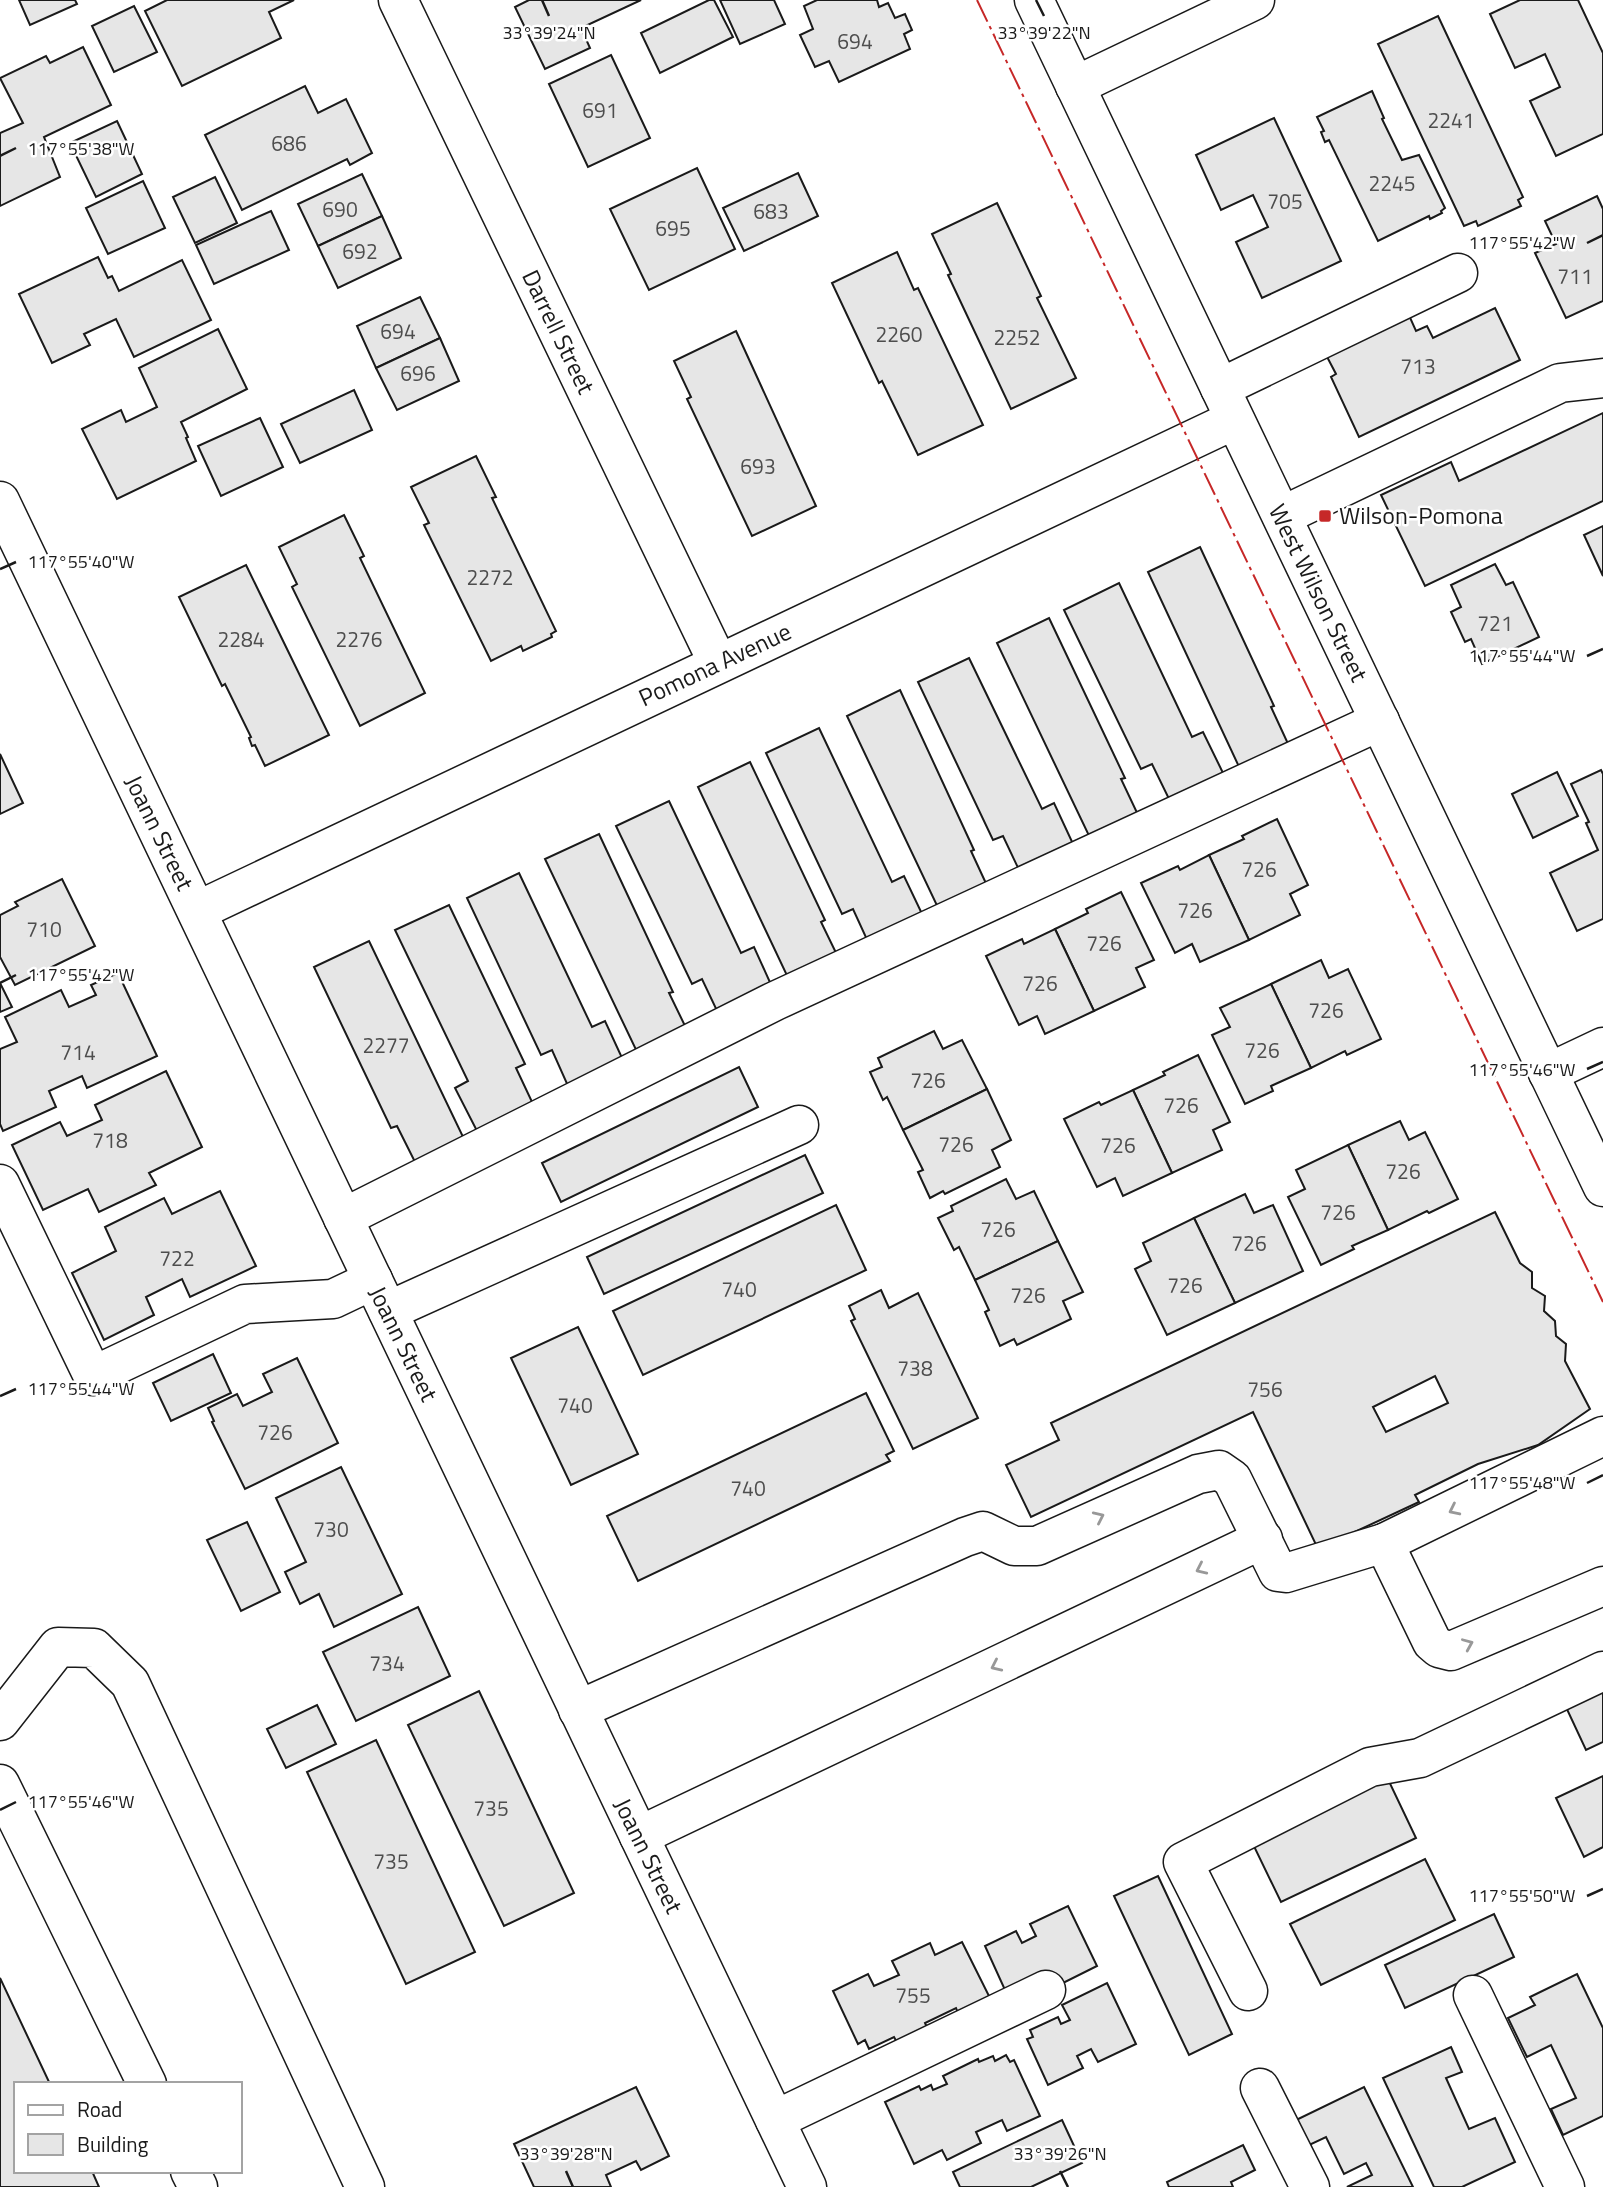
<svg xmlns="http://www.w3.org/2000/svg" width="1603" height="2187" font-family="'Titillium Web',sans-serif">
<style>
.building{fill:#e6e6e6;stroke:#1a1a1a;stroke-width:2;fill-rule:evenodd}
.lines{fill:none;stroke-linecap:round;stroke-linejoin:round}
.minor-casing{stroke:#1a1a1a;stroke-width:41}
.minor{stroke:#fff;stroke-width:38}
.power{stroke:#c62828;stroke-width:2;stroke-dasharray:24 5 3.5 5;stroke-linecap:butt}
.oneway{stroke:#989898}
.ticks{fill:none;stroke:#1a1a1a;stroke-width:2.5}
.poi-dot{fill:#c62828;stroke:#fff;stroke-width:2.5}
.labels{text-anchor:middle;stroke-width:5;stroke-linejoin:round;paint-order:stroke}
.number-label{font-size:21px;fill:#4d4d4d}
.street-label{font-size:24px;fill:#1a1a1a;stroke:#fff}
.poi-label{font-size:24px;fill:#1a1a1a;stroke:#fff;text-anchor:start}
.ticks-label{font-size:18px;text-anchor:middle;fill:#1a1a1a;stroke:#fff;stroke-width:5;stroke-linejoin:round;paint-order:stroke}
</style>
<rect width="100%" height="100%" fill="#fff"/>
<g class="building">
<polygon points="19,0 75,0 77,4 30,25"/>
<polygon points="167,0 294,0 269,12 281,38 182,86 145,11"/>
<polygon points="529,0 641,0 581,28 590,48 545,69 515,7"/>
<polygon points="709,0 714,0 733,37 660,73 641,33"/>
<polygon points="720,0 774,0 785,24 740,44"/>
<polygon points="817,0 877,0 879,7 888,3 895,18 905,14 912,30 904,34 910,49 839,82 829,61 815,67 800,35 813,29 804,6"/>
<polygon points="1520,0 1578,0 1603,53 1603,134 1556,156 1530,101 1560,87 1545,54 1515,68 1490,14"/>
<polygon points="134,6 157,52 114,72 92,26"/>
<polygon points="1438,16 1523,197 1518,200 1521,206 1478,226 1476,221 1464,226 1378,44"/>
<polygon points="83,47 111,105 44,137 60,177 0,206 0,133 23,123 0,78 46,56 50,63"/>
<polygon points="611,55 650,138 588,167 549,84"/>
<polygon points="305,86 318,113 346,99 372,153 350,165 347,159 242,210 205,135"/>
<polygon points="1372,91 1384,118 1382,119 1402,160 1419,155 1445,208 1441,211 1442,213 1430,219 1429,216 1378,241 1329,140 1325,142 1321,132 1324,131 1317,117"/>
<polygon points="1274,118 1341,261 1262,298 1236,242 1268,227 1253,195 1221,210 1196,155"/>
<polygon points="117,121 142,174 96,197 70,143"/>
<polygon points="697,168 735,249 649,290 610,209"/>
<polygon points="798,173 818,216 744,251 723,208"/>
<polygon points="362,174 382,216 318,246 298,204"/>
<polygon points="215,177 237,223 195,243 173,197"/>
<polygon points="143,181 165,228 108,254 86,208"/>
<polygon points="1597,196 1603,209 1603,301 1566,318 1535,253 1556,244 1545,221"/>
<polygon points="997,203 1041,296 1037,298 1076,378 1011,409 948,275 951,274 932,234"/>
<polygon points="271,211 289,250 214,284 196,245"/>
<polygon points="382,216 401,258 338,288 318,246"/>
<polygon points="897,252 914,290 918,288 983,425 918,455 882,381 879,383 832,283"/>
<polygon points="98,257 108,278 112,276 119,291 182,260 211,320 134,357 116,319 84,334 90,345 52,363 19,294"/>
<polygon points="420,297 440,338 376,368 357,326"/>
<polygon points="1495,308 1520,360 1359,437 1331,377 1336,374 1325,353 1408,313 1416,331 1427,326 1433,338"/>
<polygon points="218,329 247,389 181,422 188,437 186,438 196,461 117,499 82,429 121,410 126,422 157,407 139,368"/>
<polygon points="736,331 816,506 752,536 687,399 691,397 674,361"/>
<polygon points="440,338 459,381 397,410 376,368"/>
<polygon points="354,390 372,430 300,463 281,424"/>
<polygon points="1603,413 1603,501 1425,586 1381,495 1451,462 1459,481"/>
<polygon points="260,418 283,467 221,496 198,446"/>
<polygon points="476,456 496,497 492,498 556,631 551,634 552,637 523,651 521,646 491,661 424,525 429,523 411,487"/>
<polygon points="344,515 364,556 360,558 425,693 360,726 292,587 297,584 279,547"/>
<polygon points="1603,526 1603,576 1584,535"/>
<polygon points="1200,547 1274,706 1271,707 1290,748 1241,771 1148,572"/>
<polygon points="1495,564 1506,585 1513,582 1539,637 1482,664 1471,639 1465,642 1451,612 1461,607 1451,585"/>
<polygon points="246,565 329,735 265,766 255,745 252,746 249,738 251,737 225,684 222,686 179,597"/>
<polygon points="1119,583 1192,737 1203,732 1224,775 1170,801 1152,764 1141,769 1064,610"/>
<polygon points="1049,618 1125,778 1121,779 1140,819 1092,842 997,643"/>
<polygon points="969,658 1042,809 1054,803 1074,846 1020,872 1003,836 993,840 918,682"/>
<polygon points="900,690 974,850 971,851 990,892 941,914 847,716"/>
<polygon points="819,728 892,882 904,876 924,918 869,944 853,909 842,914 766,753"/>
<polygon points="0,754 23,803 0,814"/>
<polygon points="750,762 825,920 821,922 840,961 791,984 698,787"/>
<polygon points="1601,770 1603,774 1603,919 1577,931 1550,873 1598,850 1586,823 1589,822 1571,784"/>
<polygon points="1557,772 1578,816 1533,838 1512,794"/>
<polygon points="669,801 741,953 754,947 773,989 719,1015 702,979 692,984 616,826"/>
<polygon points="1277,819 1308,885 1290,894 1300,915 1249,940 1209,855 1244,839 1242,836"/>
<polygon points="599,834 673,992 669,993 688,1032 639,1056 545,859"/>
<polygon points="1209,855 1249,940 1200,962 1192,944 1175,953 1141,883 1178,866 1180,870"/>
<polygon points="519,873 592,1027 605,1021 623,1060 568,1086 552,1050 541,1055 467,898"/>
<polygon points="62,879 95,946 15,985 0,957 0,915 18,906 15,902"/>
<polygon points="1121,892 1154,960 1136,968 1145,987 1094,1011 1055,929 1088,913 1086,909"/>
<polygon points="449,905 525,1064 516,1068 533,1104 477,1131 455,1088 468,1081 395,930"/>
<polygon points="1055,929 1094,1011 1045,1034 1037,1016 1019,1025 986,956 1022,939 1024,944"/>
<polygon points="369,941 465,1141 416,1164 397,1126 391,1128 314,967"/>
<polygon points="1321,960 1329,978 1348,969 1381,1039 1347,1055 1345,1051 1311,1068 1271,984"/>
<polygon points="118,973 157,1056 87,1088 82,1076 49,1091 56,1107 3,1131 0,1124 0,1049 17,1042 5,1017 61,990 69,1007 96,995 91,985"/>
<polygon points="0,983 12,1007 0,1012"/>
<polygon points="1271,984 1311,1068 1271,1086 1273,1091 1245,1104 1212,1035 1230,1027 1220,1008"/>
<polygon points="934,1031 943,1049 962,1040 987,1089 903,1130 887,1097 883,1100 870,1072 882,1067 878,1058"/>
<polygon points="1198,1055 1230,1122 1213,1130 1222,1150 1172,1173 1133,1090 1165,1075 1163,1072"/>
<polygon points="739,1067 758,1107 561,1202 542,1163"/>
<polygon points="166,1071 202,1147 149,1173 156,1185 99,1212 88,1189 43,1210 12,1145 60,1122 67,1136 102,1120 95,1105"/>
<polygon points="987,1089 1011,1140 992,1150 1000,1167 945,1194 943,1191 930,1198 918,1172 923,1170 903,1130"/>
<polygon points="1133,1090 1172,1173 1123,1196 1115,1178 1097,1187 1064,1119 1099,1102 1101,1105"/>
<polygon points="1400,1121 1409,1140 1425,1132 1458,1199 1429,1213 1427,1211 1388,1230 1348,1145"/>
<polygon points="1348,1145 1388,1230 1352,1246 1354,1249 1321,1265 1288,1197 1305,1189 1296,1170"/>
<polygon points="805,1155 823,1193 604,1294 587,1257"/>
<polygon points="1006,1179 1016,1199 1034,1191 1058,1241 975,1280 959,1247 954,1250 938,1218 953,1211 951,1206"/>
<polygon points="220,1191 256,1266 190,1297 182,1279 146,1297 154,1315 104,1340 72,1273 116,1251 105,1227 164,1198 172,1214"/>
<polygon points="1245,1194 1254,1213 1273,1205 1303,1271 1235,1303 1194,1218"/>
<polygon points="836,1205 866,1270 643,1375 613,1311"/>
<path d="M 1495,1212 L 1520,1263 L 1532,1272 L 1532,1288 L 1545,1296 L 1544,1311 L 1555,1321 L 1556,1336 L 1566,1344 L 1565,1361 L 1590,1409 L 1538,1445 L 1478,1464 L 1415,1495 L 1419,1502 L 1318,1549 L 1253,1412 L 1031,1517 L 1006,1465 L 1059,1440 L 1051,1423 ZM 1435,1376 L 1448,1403 L 1386,1432 L 1373,1407 Z"/>
<polygon points="1194,1218 1235,1303 1167,1335 1135,1269 1151,1261 1143,1243"/>
<polygon points="1058,1241 1083,1292 1063,1301 1071,1319 1017,1345 1014,1339 1000,1346 985,1312 989,1310 975,1280"/>
<polygon points="881,1290 889,1308 918,1293 978,1418 913,1449 851,1321 855,1319 849,1306"/>
<polygon points="578,1327 638,1454 571,1485 511,1358"/>
<polygon points="213,1354 231,1393 171,1421 153,1383"/>
<polygon points="297,1358 338,1443 245,1489 212,1422 214,1421 208,1408 237,1394 243,1406 272,1392 263,1374"/>
<polygon points="866,1393 894,1451 886,1455 890,1461 638,1581 607,1516"/>
<polygon points="341,1467 402,1594 334,1627 319,1594 300,1604 285,1572 306,1562 276,1498"/>
<polygon points="247,1522 280,1592 241,1611 207,1540"/>
<polygon points="418,1607 450,1676 356,1721 323,1652"/>
<polygon points="1603,1687 1603,1742 1586,1750 1565,1705"/>
<polygon points="479,1691 574,1893 504,1926 408,1725"/>
<polygon points="317,1705 336,1744 286,1768 267,1729"/>
<polygon points="376,1740 475,1952 406,1984 307,1772"/>
<polygon points="1385,1773 1416,1838 1281,1902 1250,1838"/>
<polygon points="1603,1776 1603,1847 1584,1857 1556,1798"/>
<polygon points="1425,1859 1455,1920 1321,1985 1290,1924"/>
<polygon points="1158,1876 1232,2034 1189,2055 1114,1896"/>
<polygon points="1068,1906 1097,1966 1053,1988 1005,1990 985,1946 1016,1931 1022,1943 1036,1936 1030,1924"/>
<polygon points="1494,1914 1514,1957 1405,2008 1385,1965"/>
<polygon points="962,1942 992,2002 960,2018 956,2008 925,2023 929,2032 899,2046 894,2037 869,2049 865,2040 858,2044 833,1991 868,1974 874,1986 899,1975 892,1961 930,1943 935,1955"/>
<polygon points="1577,1974 1603,2028 1603,2116 1563,2135 1551,2109 1576,2098 1551,2045 1527,2057 1508,2018 1535,2005 1530,1997"/>
<polygon points="0,1978 50,2084 16,2084 16,2171 92,2171 99,2187 0,2187"/>
<polygon points="1107,1983 1136,2044 1098,2062 1091,2049 1077,2056 1083,2068 1048,2085 1027,2039 1033,2037 1030,2030 1058,2017 1061,2024 1070,2020 1062,2005"/>
<polygon points="1451,2047 1462,2072 1446,2078 1469,2129 1495,2118 1515,2162 1462,2187 1434,2187 1383,2078"/>
<polygon points="1006,2055 1010,2062 1014,2060 1040,2116 1007,2131 1002,2120 976,2132 981,2143 947,2160 942,2150 914,2164 885,2102 919,2086 921,2090 931,2085 933,2090 947,2084 943,2076 978,2059 979,2062 993,2056 995,2061"/>
<polygon points="636,2087 669,2156 641,2170 636,2161 606,2175 611,2187 534,2187 514,2144"/>
<polygon points="1364,2087 1413,2187 1347,2187 1372,2175 1366,2163 1344,2174 1326,2137 1305,2147 1292,2122"/>
<polygon points="1062,2120 1082,2163 1031,2187 960,2187 953,2172"/>
<polygon points="1243,2145 1255,2170 1231,2182 1233,2187 1169,2187 1167,2182"/>
</g>
<g class="lines">
<defs>
<g id="minor">
<polyline points="398,0 718,663"/>
<polyline points="1034,0 1603,1187"/>
<polyline points="1075,86 1255,0"/>
<polyline points="1220,388 1458,273"/>
<polyline points="0,501 807,2187"/>
<polyline points="1282,516 1560,383 1603,378"/>
<polyline points="197,911 1234,420"/>
<polyline points="1548,1073 1603,1047"/>
<polyline points="0,1184 93,1376 245,1304 333,1299 373,1280"/>
<polyline points="343,1218 775,1001 1380,721"/>
<polyline points="388,1311 799,1125"/>
<polyline points="1603,1436 1384,1543 1432,1642 1439,1648 1451,1651 1603,1586"/>
<polyline points="578,1710 965,1537 983,1531 1014,1546 1037,1546 1198,1474 1219,1470 1232,1479 1278,1572 1286,1573 1384,1543"/>
<polyline points="0,1721 58,1647 94,1648 130,1683 365,2187"/>
<polyline points="0,1784 147,2084"/>
<polyline points="639,1836 1263,1539"/>
<polyline points="1248,1991 1183,1862 1370,1767 1420,1758 1603,1671"/>
<polyline points="1473,1995 1565,2187"/>
<polyline points="1260,2088 1310,2187"/>
<polyline points="775,2120 1046,1990"/>
<polyline points="190,2171 198,2187"/>
</g>
</defs>
<use href="#minor" class="minor-casing"/>
<use href="#minor" class="minor"/>
<polyline class="power" points="977,0 1603,1302"/>
</g>
<defs><path id="oneway-chevron" d="M-2-3.5L2.5 0L-2 3.5" fill="none" stroke-width="1.6" stroke-linecap="round" stroke-linejoin="round" transform="scale(1.75)"/></defs>
<g class="oneway">
<use href="#oneway-chevron" transform="translate(1454 1510) rotate(154)"/>
<use href="#oneway-chevron" transform="translate(1099 1517) rotate(-25)"/>
<use href="#oneway-chevron" transform="translate(1201 1569) rotate(155)"/>
<use href="#oneway-chevron" transform="translate(1468 1644) rotate(-23)"/>
<use href="#oneway-chevron" transform="translate(996 1666) rotate(155)"/>
</g>
<path class="ticks" d="M 542,0 L 549,16M 1036,0 L 1044,16M 0,156 L 16,148M 1587,243 L 1603,235M 0,569 L 16,562M 1587,656 L 1603,649M 0,983 L 16,975M 1587,1069 L 1603,1062M 0,1396 L 16,1389M 1587,1483 L 1603,1475M 0,1810 L 16,1802M 1587,1896 L 1603,1889M 566,2171 L 573,2187M 1060,2171 L 1068,2187"/>
<rect class="poi-dot" x="1318" y="509" width="14" height="14" rx="3.5"/>
<g class="labels">
<g class="number-label">
<text x="855" y="49">694</text>
<text x="600" y="118">691</text>
<text x="1451" y="128">2241</text>
<text x="289" y="151">686</text>
<text x="1392" y="191">2245</text>
<text x="1285" y="209">705</text>
<text x="340" y="217">690</text>
<text x="771" y="219">683</text>
<text x="673" y="236">695</text>
<text x="360" y="259">692</text>
<text x="1575" y="284">711</text>
<text x="398" y="339">694</text>
<text x="899" y="342">2260</text>
<text x="1017" y="345">2252</text>
<text x="1418" y="374">713</text>
<text x="418" y="381">696</text>
<text x="758" y="474">693</text>
<text x="490" y="585">2272</text>
<text x="1495" y="631">721</text>
<text x="241" y="647">2284</text>
<text x="359" y="647">2276</text>
<text x="1259" y="877">726</text>
<text x="1195" y="918">726</text>
<text x="44" y="937">710</text>
<text x="1104" y="951">726</text>
<text x="1040" y="991">726</text>
<text x="1326" y="1018">726</text>
<text x="386" y="1053">2277</text>
<text x="1262" y="1058">726</text>
<text x="78" y="1060">714</text>
<text x="928" y="1088">726</text>
<text x="1181" y="1113">726</text>
<text x="110" y="1148">718</text>
<text x="956" y="1152">726</text>
<text x="1118" y="1153">726</text>
<text x="1403" y="1179">726</text>
<text x="1338" y="1220">726</text>
<text x="998" y="1237">726</text>
<text x="1249" y="1251">726</text>
<text x="177" y="1266">722</text>
<text x="1185" y="1293">726</text>
<text x="739" y="1297">740</text>
<text x="1028" y="1303">726</text>
<text x="915" y="1376">738</text>
<text x="1265" y="1397">756</text>
<text x="575" y="1413">740</text>
<text x="275" y="1440">726</text>
<text x="748" y="1496">740</text>
<text x="331" y="1537">730</text>
<text x="387" y="1671">734</text>
<text x="491" y="1816">735</text>
<text x="391" y="1869">735</text>
<text x="913" y="2003">755</text>
</g>
<g class="street-label">
<text transform="translate(558 332) rotate(64)" y="8">Darrell Street</text>
<text transform="translate(1318 593) rotate(64)" y="8">West Wilson Street</text>
<text transform="translate(715 665) rotate(-25)" y="8">Pomona Avenue</text>
<text transform="translate(159 833) rotate(64)" y="8">Joann Street</text>
<text transform="translate(403 1344) rotate(64)" y="8">Joann Street</text>
<text transform="translate(648 1856) rotate(64)" y="8">Joann Street</text>
</g>
<g class="poi-label">
<text x="1339" y="524">Wilson-Pomona</text>
</g>
</g>
<g class="ticks-label">
<text x="549" y="39">33°39'24"N</text>
<text x="1044" y="39">33°39'22"N</text>
<text x="81" y="155">117°55'38"W</text>
<text x="1522" y="249">117°55'42"W</text>
<text x="81" y="568">117°55'40"W</text>
<text x="1522" y="662">117°55'44"W</text>
<text x="81" y="981">117°55'42"W</text>
<text x="1522" y="1076">117°55'46"W</text>
<text x="81" y="1395">117°55'44"W</text>
<text x="1522" y="1489">117°55'48"W</text>
<text x="81" y="1808">117°55'46"W</text>
<text x="1522" y="1902">117°55'50"W</text>
<text x="566" y="2160">33°39'28"N</text>
<text x="1060" y="2160">33°39'26"N</text>
</g>
<rect x="14" y="2082" width="228" height="91" fill="#ffffff" stroke="#a3a3a3" stroke-width="2"/>
<rect x="28" y="2105" width="35" height="10" fill="#ffffff" stroke="#a3a3a3" stroke-width="2"/>
<text x="77" y="2117" font-size="21" fill="#1a1a1a">Road</text>
<rect x="28" y="2134" width="35" height="21" fill="#e6e6e6" stroke="#a3a3a3" stroke-width="2"/>
<text x="77" y="2152" font-size="21" fill="#1a1a1a">Building</text>
</svg>
